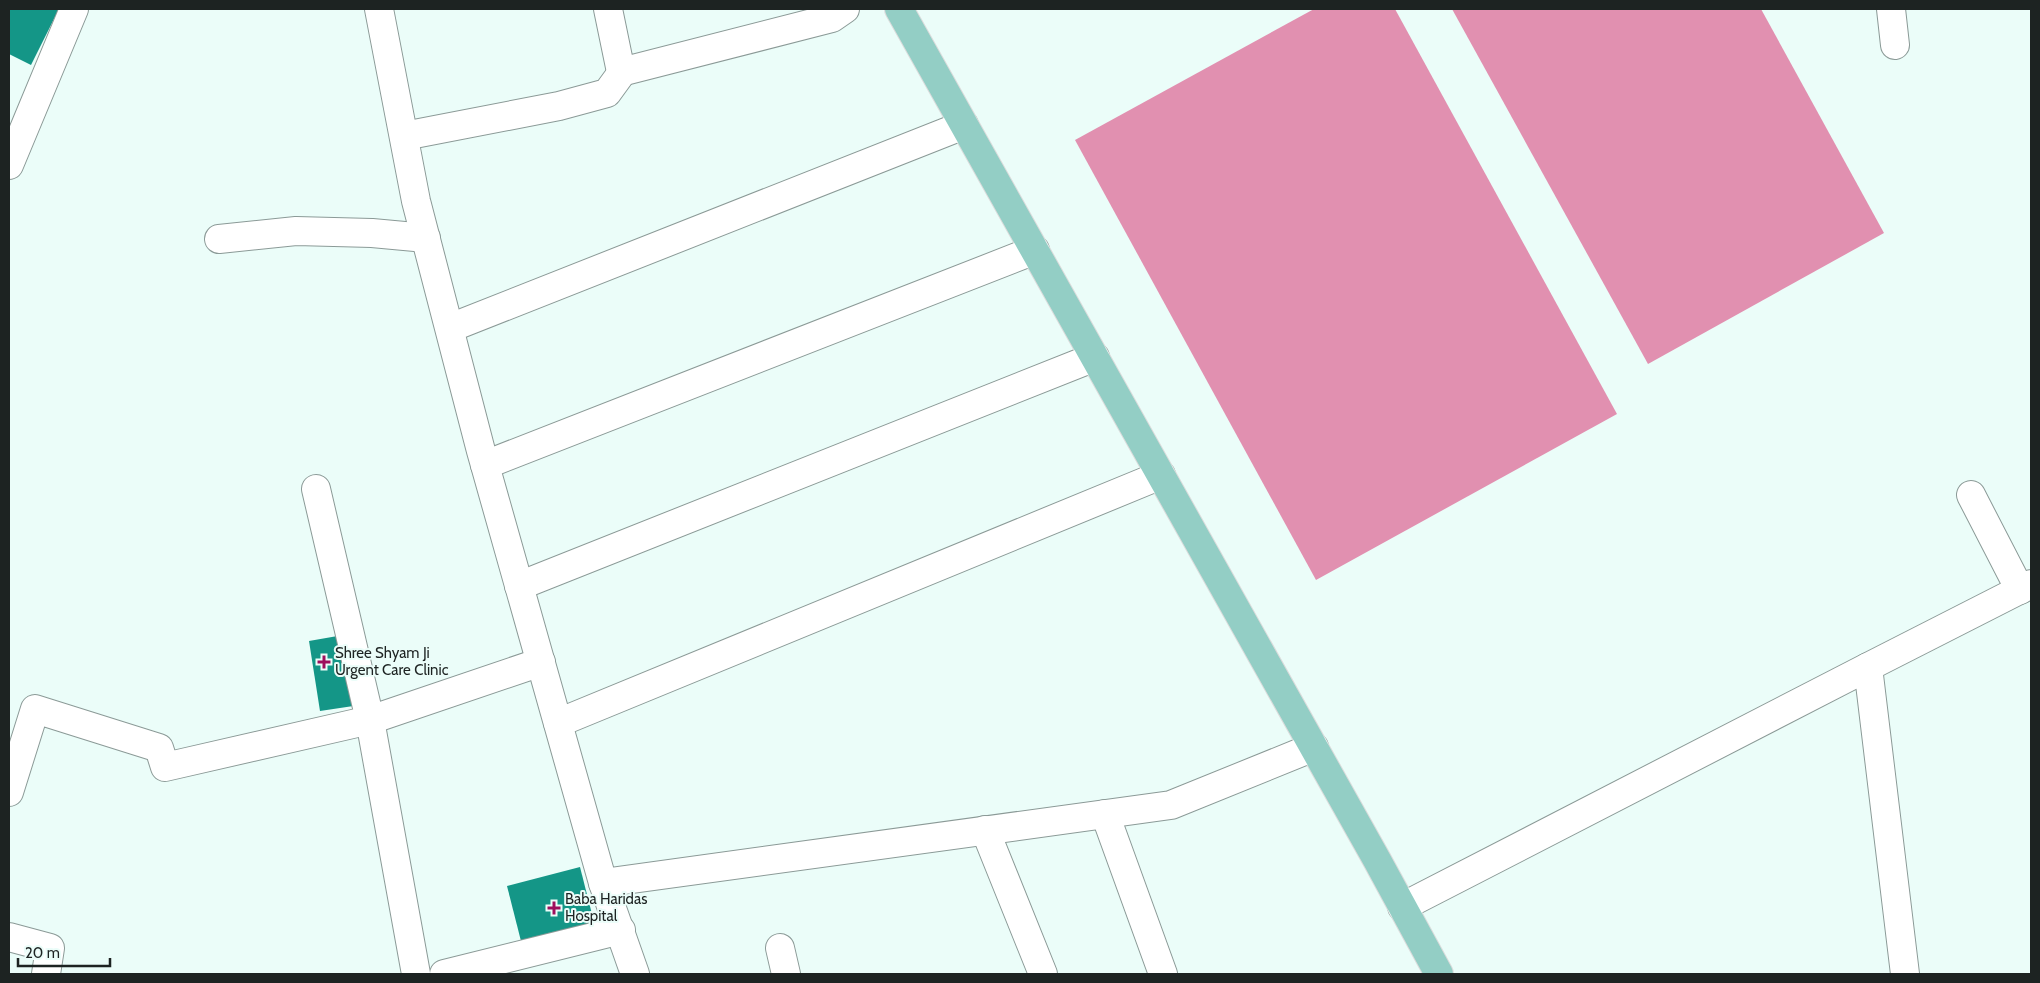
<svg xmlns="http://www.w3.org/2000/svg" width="2040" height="983" font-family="Cabin,sans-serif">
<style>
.water{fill:#e190b0}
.building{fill:#149687}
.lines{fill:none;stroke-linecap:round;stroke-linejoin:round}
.street-casing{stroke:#8b9a97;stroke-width:30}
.secondary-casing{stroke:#8b9a97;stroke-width:30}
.primary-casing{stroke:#dbdcdc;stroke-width:30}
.street{stroke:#fff;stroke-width:28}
.secondary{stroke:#fff;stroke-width:28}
.primary{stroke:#93cec5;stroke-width:28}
.poi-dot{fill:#9d0f5d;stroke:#ebfdf9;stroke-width:2}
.labels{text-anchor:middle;stroke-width:4;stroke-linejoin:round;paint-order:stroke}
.poi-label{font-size:15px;fill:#1d2322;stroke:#ebfdf9;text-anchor:start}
</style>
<rect width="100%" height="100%" fill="#ebfdf9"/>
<g class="water">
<polygon points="1314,9 1395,9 1617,414 1316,580 1075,140"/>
<polygon points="1452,9 1761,9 1884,233 1648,364"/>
</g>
<g class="building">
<polygon points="9,9 59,9 31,65 9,54"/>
<polygon points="349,634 360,705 320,711 309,641"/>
<polygon points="580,867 595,926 522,945 507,886"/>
</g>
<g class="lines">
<defs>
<g id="street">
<polyline points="379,9 416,201 481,451 603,883 635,974"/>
<polyline points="608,9 621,72 832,18 845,9"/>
<polyline points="1891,9 1895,45"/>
<polyline points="404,136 559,106 607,93 623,71"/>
<polyline points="219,239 296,231 372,233 426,238"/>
<polyline points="450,328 964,125"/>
<polyline points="485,465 1035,250"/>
<polyline points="316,489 370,720 416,974"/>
<polyline points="1971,495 2020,590"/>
<polyline points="519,586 1095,357"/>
<polyline points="1868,667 2031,584"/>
<polyline points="558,723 1161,475"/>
<polyline points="9,792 35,709 159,748 165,767 370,720 541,662"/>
<polyline points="1105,814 1163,974"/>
<polyline points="985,830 1043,974"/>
<polyline points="603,883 1171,805 1314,747"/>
<polyline points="1402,907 1868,667 1905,974"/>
<polyline points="9,937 50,948 46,974"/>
<polyline points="780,948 786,974"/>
<polyline points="444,974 621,930"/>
</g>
<polyline id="secondary" points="9,165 74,9"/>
<polyline id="primary" points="899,9 1377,860 1439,974"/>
</defs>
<use href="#street" class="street-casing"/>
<use href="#secondary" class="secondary-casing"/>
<use href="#primary" class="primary-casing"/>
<use href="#street" class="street"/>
<use href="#secondary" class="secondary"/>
<use href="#primary" class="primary"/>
</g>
<g class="poi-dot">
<path d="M321.5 654.5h5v5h5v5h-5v5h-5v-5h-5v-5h5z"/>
<path d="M551.5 900.5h5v5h5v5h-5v5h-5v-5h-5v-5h5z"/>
</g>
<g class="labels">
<g class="poi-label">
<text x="335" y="658">Shree Shyam Ji<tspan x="335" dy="17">Urgent Care Clinic</tspan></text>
<text x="565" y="904">Baba Haridas<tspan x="565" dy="17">Hospital</tspan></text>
</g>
</g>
<rect width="2040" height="983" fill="none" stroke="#1d2322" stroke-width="20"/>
<path d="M18 958v8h92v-8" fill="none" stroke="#1d2322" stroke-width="2.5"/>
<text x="25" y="958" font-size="15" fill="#1d2322" stroke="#ebfdf9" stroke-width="4" paint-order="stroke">20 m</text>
</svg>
